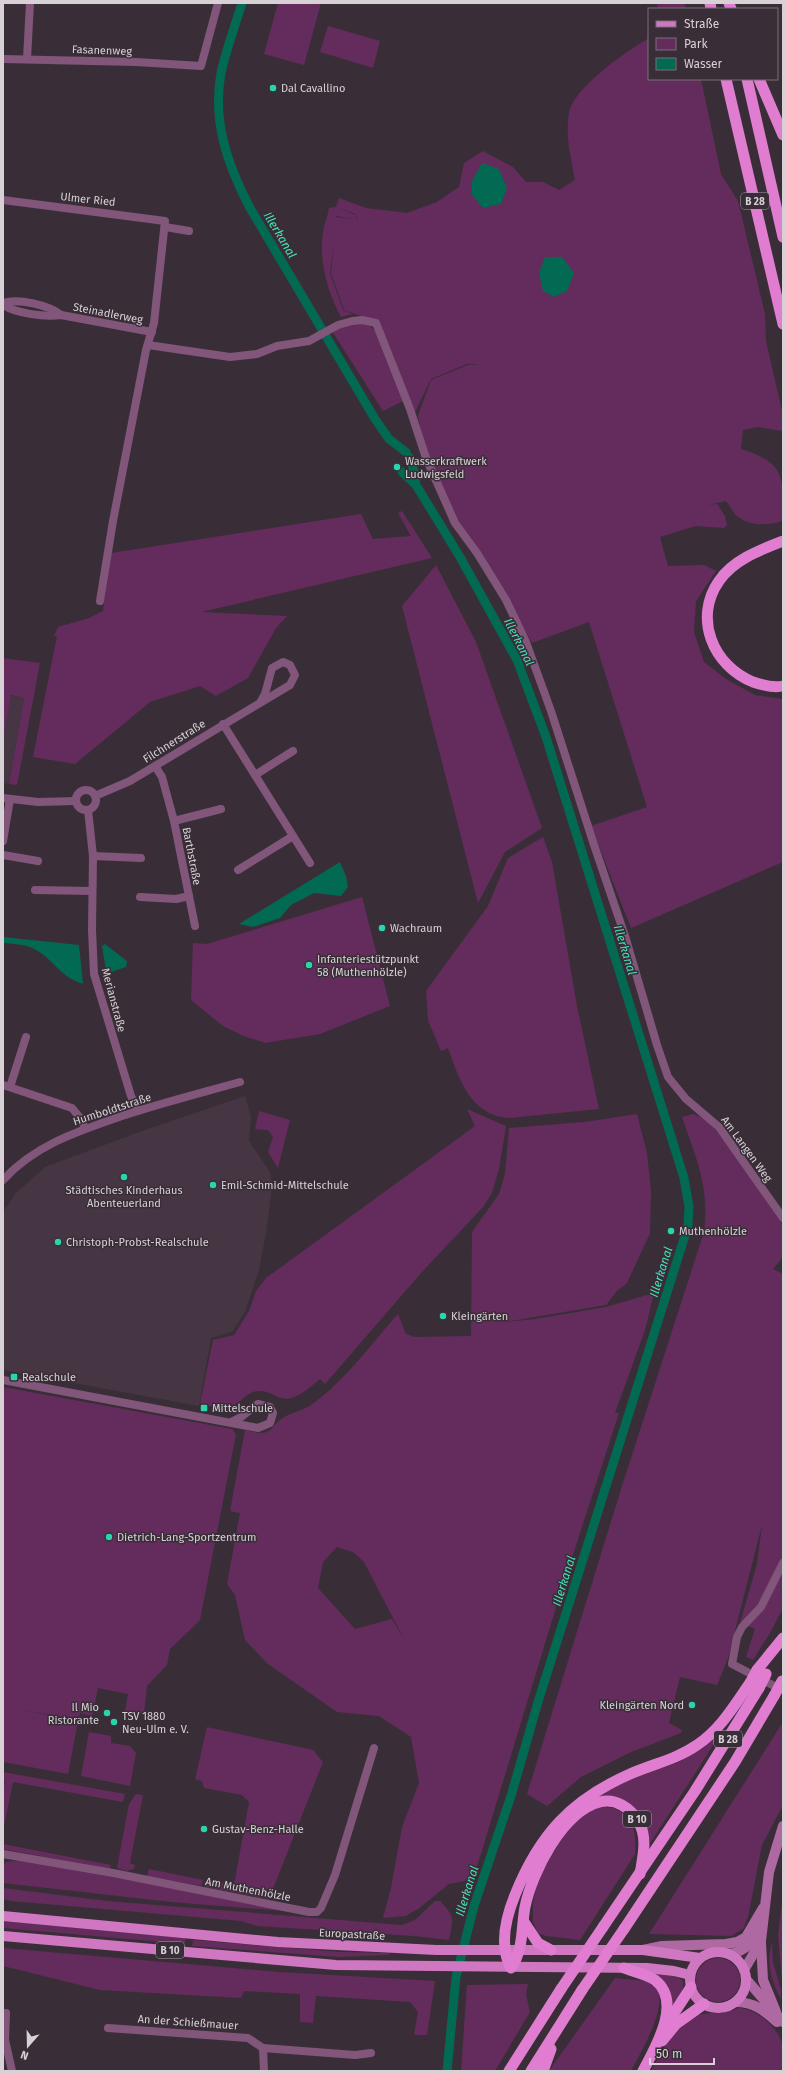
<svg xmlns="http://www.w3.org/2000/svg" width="786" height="2074" font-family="'Fira Sans',sans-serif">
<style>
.built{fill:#463643}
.green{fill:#642c5c;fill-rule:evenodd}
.water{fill:#026953}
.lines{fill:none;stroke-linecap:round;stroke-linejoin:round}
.canal{stroke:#026953;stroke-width:9}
.minor{stroke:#82567a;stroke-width:8}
.secondary{stroke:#ae69a3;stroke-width:10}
.primary{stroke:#d077c2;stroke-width:10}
.trunk{stroke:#e07dd0;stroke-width:11}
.trunk-bridge{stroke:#e07dd0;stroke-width:11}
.poi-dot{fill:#29d5ad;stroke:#392e37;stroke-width:1.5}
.labels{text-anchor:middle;stroke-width:3;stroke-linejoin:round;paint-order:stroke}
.shield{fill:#392e37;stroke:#a8a0a6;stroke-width:1}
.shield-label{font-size:10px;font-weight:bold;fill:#d7d1d6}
.street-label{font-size:11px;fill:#d7d1d6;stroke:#392e37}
.poi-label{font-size:11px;fill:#d7d1d6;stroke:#392e37;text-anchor:start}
.water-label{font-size:12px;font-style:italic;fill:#46e3bb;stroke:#392e37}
</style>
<rect width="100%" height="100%" fill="#392e37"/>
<g class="built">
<polygon points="3,694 24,698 9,784 3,783"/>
<polygon points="245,1096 251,1117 249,1141 270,1172 272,1187 266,1233 259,1270 245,1312 233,1331 211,1338 199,1406 3,1370 3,1212 16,1193 45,1167 142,1131"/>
</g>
<g class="green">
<polygon points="278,3 321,3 304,65 264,54"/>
<polygon points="657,3 684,3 686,9 658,9"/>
<polygon points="328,26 380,41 373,68 320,52"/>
<path d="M 649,38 L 649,79 L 701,79 L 721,174 L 738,201 L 765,314 L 766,341 L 783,415 L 783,431 L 758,427 L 743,430 L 741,449 C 786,463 783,477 783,520 C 770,527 746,526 735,514 C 732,510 729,505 726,501 L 708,505 L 717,504 L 725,516 L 727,525 L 724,528 L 696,526 L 660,537 L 668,566 L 704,565 L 716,571 L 696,601 L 694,632 L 704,662 L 726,679 L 755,695 L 783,699 L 783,862 L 631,928 L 591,826 L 647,807 L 589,622 L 532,643 L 509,601 L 469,539 L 473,537 L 469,538 L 462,532 L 430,478 L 418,416 L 431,380 L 468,365 L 480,364 L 467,364 L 431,379 L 415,412 L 378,322 L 344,310 L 331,273 L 334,241 L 330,273 L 343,310 L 353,314 L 341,317 C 327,291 319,261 323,232 C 324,224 328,216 329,208 L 336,207 L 356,215 L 356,220 L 336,216 L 336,217 L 357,220 L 356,214 L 336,207 L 339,198 L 366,208 L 407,213 L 437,202 L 459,187 L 464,163 L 483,151 L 513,167 L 526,182 L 543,182 L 559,190 L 575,180 C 571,158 565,135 569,113 C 574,87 627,51 649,38 Z"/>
<polygon points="366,323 377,332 403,401 383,411 332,331 345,325"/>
<polygon points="402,511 432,558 201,612 287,616 276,628 248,678 216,696 200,686 150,702 75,764 33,757 57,636 54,636 58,627 89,618 103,611 111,553 361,514 373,539 411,536 398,513"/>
<polygon points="436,565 476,642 542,828 505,852 478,903 402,606"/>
<polygon points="3,658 40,663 17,785 9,784 24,698 11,695 3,738"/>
<path d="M 543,837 L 552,862 L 577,1006 L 599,1109 L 509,1118 C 471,1116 459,1079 448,1048 L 441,1051 L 428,1020 L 426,991 L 488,906 L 508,858 Z"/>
<polygon points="362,897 390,1006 320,1034 265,1043 244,1036 223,1026 191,1000 193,943 207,944"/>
<path d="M 467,1109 L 506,1126 L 499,1169 L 492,1193 L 483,1207 L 421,1273 L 325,1384 L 320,1379 C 310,1387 295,1402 282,1398 C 274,1396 267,1390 258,1391 C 248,1391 242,1401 234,1405 C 223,1410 211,1406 200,1404 L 213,1340 L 234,1335 L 249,1311 L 256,1291 L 266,1278 L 475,1126 Z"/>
<polygon points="259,1111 290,1120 278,1168 268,1152 273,1137 268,1130 255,1129"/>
<path d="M 637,1114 L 647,1153 L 651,1191 L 650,1233 L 627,1283 L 617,1291 L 606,1305 L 505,1322 L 535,1319 L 606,1307 L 654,1293 L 645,1330 L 615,1413 L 619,1413 L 557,1604 L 487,1834 L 475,1873 L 469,1880 L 449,1884 L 418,1909 L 405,1916 L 383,1918 L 391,1888 L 402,1827 L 419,1783 L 411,1737 L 379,1716 L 337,1712 L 268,1664 L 245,1640 L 235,1595 L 227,1584 L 240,1513 L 230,1511 L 245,1430 C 277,1438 265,1428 286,1416 C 294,1412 304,1410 311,1405 C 344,1382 371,1344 398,1314 L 406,1334 L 415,1337 L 471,1336 L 472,1232 L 499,1194 L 505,1174 L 509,1128 L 585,1122 ZM 337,1547 L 353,1552 L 364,1562 L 404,1639 L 392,1619 L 355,1629 L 318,1588 L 323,1562 Z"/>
<path d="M 693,1114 L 706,1119 L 723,1138 L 783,1225 L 783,1257 L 773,1269 L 783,1274 L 783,1608 L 770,1633 L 753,1660 L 746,1657 L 755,1629 L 740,1623 L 757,1564 L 762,1525 L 728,1658 L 717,1685 L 680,1677 L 669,1723 L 682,1730 L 681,1733 L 629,1753 L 581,1777 L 547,1806 L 527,1794 L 622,1486 L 704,1232 C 710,1187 696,1158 682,1117 Z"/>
<polygon points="3,1387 232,1429 236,1434 200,1620 170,1649 167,1665 147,1686 144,1714 125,1711 128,1694 98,1688 92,1716 80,1713 79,1720 13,1708 78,1721 68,1774 3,1762"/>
<polygon points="783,1722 783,1805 762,1845 748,1917 743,1929 731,1936 649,1934"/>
<polygon points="207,1727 313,1750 323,1762 269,1899 205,1887 207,1881 234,1885 249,1802 242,1795 204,1788 202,1781 195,1779"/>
<polygon points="89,1732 111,1736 111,1743 130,1746 136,1753 130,1786 81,1776"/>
<polygon points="719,1736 651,1842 647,1842 642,1819 597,1797 626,1781 681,1761"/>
<polygon points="3,1772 125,1794 123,1802 13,1782 3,1831 3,1791 5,1780 3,1780"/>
<polygon points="136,1794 143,1795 130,1863 135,1865 134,1869 127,1871 117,1868 129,1804"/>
<path d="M 605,1807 C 631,1809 637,1830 635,1854 L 580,1940 L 546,1936 L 538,1933 L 533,1922 L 533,1903 L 537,1882 L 543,1870 L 570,1826 L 593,1809 Z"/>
<polygon points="3,1844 111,1865 110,1869 3,1849"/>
<polygon points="20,1860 299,1912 171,1902 3,1883 3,1865 6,1862"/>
<polygon points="149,1869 203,1880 201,1886 147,1876"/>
<path d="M 3,1888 L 107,1901 L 402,1925 L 415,1920 L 435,1901 L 440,1901 C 456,1918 453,1918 449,1940 L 414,1936 L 257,1926 L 241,1921 L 11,1901 L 3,1899 Z"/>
<polygon points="783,1895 783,1995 778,1935"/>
<polygon points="3,1921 185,1938 185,1944 3,1928"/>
<polygon points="193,1940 341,1952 389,1953 389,1955 338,1957 192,1946"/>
<path d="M 772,1942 L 773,1962 L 781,1990 L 781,1999 C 771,1980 766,1963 772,1942 Z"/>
<polygon points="3,1948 279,1972 435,1981 427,2035 414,2035 418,2012 410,2002 316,1996 313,2023 300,2022 300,1994 244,1991 241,1998 100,1990 3,1966"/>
<circle cx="718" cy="1980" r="22"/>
<path d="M 650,1972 C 690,1977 691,1979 669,2012 Z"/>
<path d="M 615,1978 C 625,1980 639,1979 649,1982 C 678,1992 639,2055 631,2071 L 549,2071 Z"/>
<polygon points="528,1984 526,1995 530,2012 495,2071 461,2071 467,1985"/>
<path d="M 738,2008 C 756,2009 776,2025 782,2043 C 785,2051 783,2063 783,2071 L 651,2071 C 661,2053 678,2018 702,2014 C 715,2012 725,2014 738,2008 Z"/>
</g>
<g class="water">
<polygon points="482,163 499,169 507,188 501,204 483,208 472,195 472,181"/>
<polygon points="545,257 562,257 574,273 567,291 554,297 543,291 539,273"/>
<polygon points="340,862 346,876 348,887 341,896 314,893 291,905 280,918 253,927 239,924"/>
<path d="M 3,937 L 79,945 L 83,984 C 60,977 55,961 36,950 C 27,944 13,944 3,943 Z"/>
<polygon points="105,944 127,961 126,967 111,972 106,970 102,946"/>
</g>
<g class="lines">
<g class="canal">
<path d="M 242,3 C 235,26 226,50 221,73 C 212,122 228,166 250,208 L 375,419 L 389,439 L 406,452"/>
<polyline points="409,457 414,471 416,485 460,557 517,660 546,737 684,1178 689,1207 688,1226 538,1702 511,1796 474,1906 456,1977 447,2071"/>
<polyline points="402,472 416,485"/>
</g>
<g class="minor">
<polyline points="3,59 136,62 201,66 218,3"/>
<polyline points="27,59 30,3"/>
<polyline points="3,200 165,221 154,323 146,350 113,521 100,601"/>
<polyline points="165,227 189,231"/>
<path d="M 3,303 C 18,298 49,305 61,315"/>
<path d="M 3,305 C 18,314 44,317 61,315 L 152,332"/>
<polyline points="148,345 230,357 257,354 277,346 309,341 338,325 352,321 362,320 376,323 410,409 426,458 455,523 477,553 506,600 526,642 551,711 594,845 625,936 657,1045 668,1077 686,1099 719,1127 783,1218"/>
<polyline points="223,724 310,863"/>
<polyline points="155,766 162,777 174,821 195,926"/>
<polyline points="255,775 293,751"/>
<circle cx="86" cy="800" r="10"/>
<polyline points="95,796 130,781 290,685 295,675 290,665 283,662 272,668 265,694 261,701"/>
<polyline points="3,798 38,802 76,801"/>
<polyline points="88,810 93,856 92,930 94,974 131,1096 138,1111"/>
<polyline points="174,821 221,809"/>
<polyline points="3,841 10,799"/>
<polyline points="3,855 38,861"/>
<polyline points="93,856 141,858"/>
<polyline points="238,870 293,836"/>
<polyline points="35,890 92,891"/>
<polyline points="140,897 176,899 189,896"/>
<polyline points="3,1085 72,1108 81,1119 85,1128"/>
<polyline points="10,1087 26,1037"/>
<path d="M 3,1180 C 35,1145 78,1131 122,1116 C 161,1103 201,1093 240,1082"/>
<polyline points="3,1380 258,1428 270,1423 273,1413 270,1407 258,1404 241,1417 231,1422"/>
<polyline points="782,1690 732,1664 737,1637 742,1627 761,1607 783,1563"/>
<polyline points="3,1854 113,1873 309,1912 317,1912 321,1908 335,1875 374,1748"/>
<polyline points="6,2013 5,2040 12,2071"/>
<polyline points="108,2028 248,2038 263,2048 355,2055 371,2053"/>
<polyline points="263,2048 264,2071"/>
</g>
<g class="secondary">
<polyline points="761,1943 763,1980 776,2012"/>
<polyline points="643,1950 662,1946 726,1944 737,1942 746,1937 763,1908"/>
<path d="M 730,1954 C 746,1951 753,1942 761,1928"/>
<polyline points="744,1970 761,1941 769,1872 783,1826"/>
<polyline points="746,1979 783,2022"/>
<path d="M 736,2002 C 754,2002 765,2011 777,2022"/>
</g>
<g class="primary">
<polyline points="3,1916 278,1942 436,1950 643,1950 700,1958"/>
<polyline points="3,1936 336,1965 647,1968 674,1971 690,1975"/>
<circle cx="718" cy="1980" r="28"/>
</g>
<g class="trunk">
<polyline points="710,3 711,9"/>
<polyline points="729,3 731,9"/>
<polyline points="726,79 783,324"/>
<polyline points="747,79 783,237"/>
<polyline points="759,79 783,135"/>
<path d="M 783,541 C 760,550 733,560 719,581 C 693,618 713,666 753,682 C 762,685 774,688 783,686"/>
<polyline points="757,1670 783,1638"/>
<path d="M 640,1874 C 643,1856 648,1837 638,1821 C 630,1808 616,1798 600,1802 C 563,1811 532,1872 525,1907 C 521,1928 524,1949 511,1968 C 499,1946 506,1917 515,1895 C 539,1835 571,1800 630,1774 C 653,1764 677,1759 697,1745 C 720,1730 734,1706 750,1683"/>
<polyline points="524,1922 538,1943 551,1950"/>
<polyline points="603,1927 695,1791 759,1688"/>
<polyline points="624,1929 735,1762 774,1696"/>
<path d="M 624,1968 C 634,1972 646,1974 655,1980 C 683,2002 655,2048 643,2071"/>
<polyline points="667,2024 691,1987"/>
<polyline points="662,2041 676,2024 704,2004"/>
<polyline points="509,2071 561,1989"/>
<polyline points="531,2071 582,1990"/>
<polyline points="543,2071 551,2049"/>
</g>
<g class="trunk-bridge">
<polyline points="750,1683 757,1670"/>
<polyline points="759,1688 766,1674"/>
<polyline points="774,1696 782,1681"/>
<polyline points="561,1989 603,1927"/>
<polyline points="582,1990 624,1929"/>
</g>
</g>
<g class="poi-dot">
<circle cx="273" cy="88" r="4"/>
<circle cx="397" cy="467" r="4"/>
<circle cx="382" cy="928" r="4"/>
<circle cx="309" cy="965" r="4"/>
<circle cx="124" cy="1177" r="4"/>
<circle cx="213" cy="1185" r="4"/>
<circle cx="671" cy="1231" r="4"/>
<circle cx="58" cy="1242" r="4"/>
<circle cx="443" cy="1316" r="4"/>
<rect x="10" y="1373" width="8" height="8" rx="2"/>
<rect x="200" y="1404" width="8" height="8" rx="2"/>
<circle cx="109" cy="1537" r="4"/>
<circle cx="692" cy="1705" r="4"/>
<circle cx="107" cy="1713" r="4"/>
<circle cx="114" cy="1722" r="4"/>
<circle cx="204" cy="1829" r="4"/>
</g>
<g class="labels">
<g class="shield">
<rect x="741" y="193" width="28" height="16" rx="3"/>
<rect x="714" y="1731" width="28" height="16" rx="3"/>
<rect x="623" y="1811" width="28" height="16" rx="3"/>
<rect x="156" y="1942" width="28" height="16" rx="3"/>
</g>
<g class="shield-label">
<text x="755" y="205">B 28</text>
<text x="728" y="1743">B 28</text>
<text x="637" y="1823">B 10</text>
<text x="170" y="1954">B 10</text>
</g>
<g class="street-label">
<text transform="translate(102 50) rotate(2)" y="4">Fasanenweg</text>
<text transform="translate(88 199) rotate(6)" y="4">Ulmer Ried</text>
<text transform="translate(108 313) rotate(11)" y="4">Steinadlerweg</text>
<text transform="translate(174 741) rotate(-32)" y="4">Filchnerstraße</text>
<text transform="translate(192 856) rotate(79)" y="4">Barthstraße</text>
<text transform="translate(114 1000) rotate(75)" y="4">Merianstraße</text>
<text transform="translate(112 1109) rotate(-18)" y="4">Humboldtstraße</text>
<text transform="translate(747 1149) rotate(54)" y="4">Am Langen Weg</text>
<text transform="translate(248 1889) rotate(11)" y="4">Am Muthenhölzle</text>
<text transform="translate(352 1934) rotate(3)" y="4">Europastraße</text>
<text transform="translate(188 2022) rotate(4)" y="4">An der Schießmauer</text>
</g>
<g class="poi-label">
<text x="281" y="92">Dal Cavallino</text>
<text x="405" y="465">Wasserkraftwerk<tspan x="405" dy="13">Ludwigsfeld</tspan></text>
<text x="390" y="932">Wachraum</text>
<text x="317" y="963">Infanteriestützpunkt<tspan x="317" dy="13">58 (Muthenhölzle)</tspan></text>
<text x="221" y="1189">Emil-Schmid-Mittelschule</text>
<text x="124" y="1194" text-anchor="middle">Städtisches Kinderhaus<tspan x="124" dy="13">Abenteuerland</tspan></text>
<text x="679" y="1235">Muthenhölzle</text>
<text x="66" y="1246">Christoph-Probst-Realschule</text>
<text x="451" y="1320">Kleingärten</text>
<text x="22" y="1381">Realschule</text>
<text x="212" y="1412">Mittelschule</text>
<text x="117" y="1541">Dietrich-Lang-Sportzentrum</text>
<text x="684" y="1709" text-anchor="end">Kleingärten Nord</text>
<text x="99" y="1711" text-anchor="end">Il Mio<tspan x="99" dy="13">Ristorante</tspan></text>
<text x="122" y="1720">TSV 1880<tspan x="122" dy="13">Neu-Ulm e. V.</tspan></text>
<text x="212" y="1833">Gustav-Benz-Halle</text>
</g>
<g class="water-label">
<text transform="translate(280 235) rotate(59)" y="4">Illerkanal</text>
<text transform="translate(519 642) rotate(63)" y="4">Illerkanal</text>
<text transform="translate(625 950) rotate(73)" y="4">Illerkanal</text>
<text transform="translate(661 1272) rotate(-73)" y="4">Illerkanal</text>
<text transform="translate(564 1581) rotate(-73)" y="4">Illerkanal</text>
<text transform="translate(467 1891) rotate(-73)" y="4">Illerkanal</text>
</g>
</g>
<rect width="786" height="2074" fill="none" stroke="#d7d1d6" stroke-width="8"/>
<rect x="648" y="8" width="130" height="72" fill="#392e37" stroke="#786f77"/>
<rect x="656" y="21" width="20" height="6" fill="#d077c2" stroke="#786f77"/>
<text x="684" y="28" font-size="12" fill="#d7d1d6">Straße</text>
<rect x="656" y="38" width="20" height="12" fill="#642c5c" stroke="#786f77"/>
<text x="684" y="48" font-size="12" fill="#d7d1d6">Park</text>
<rect x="656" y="58" width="20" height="12" fill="#026953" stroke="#786f77"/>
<text x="684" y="68" font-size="12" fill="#d7d1d6">Wasser</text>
<g transform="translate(28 2046) rotate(200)" stroke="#392e37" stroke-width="3" paint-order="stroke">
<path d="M0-3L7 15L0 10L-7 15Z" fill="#d7d1d6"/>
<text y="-6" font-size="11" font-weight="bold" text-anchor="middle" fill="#d7d1d6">N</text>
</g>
<path d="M650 2058v6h64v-6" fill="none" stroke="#d7d1d6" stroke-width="2"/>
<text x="656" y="2058" font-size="12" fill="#d7d1d6" stroke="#392e37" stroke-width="3" paint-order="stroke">50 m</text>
</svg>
